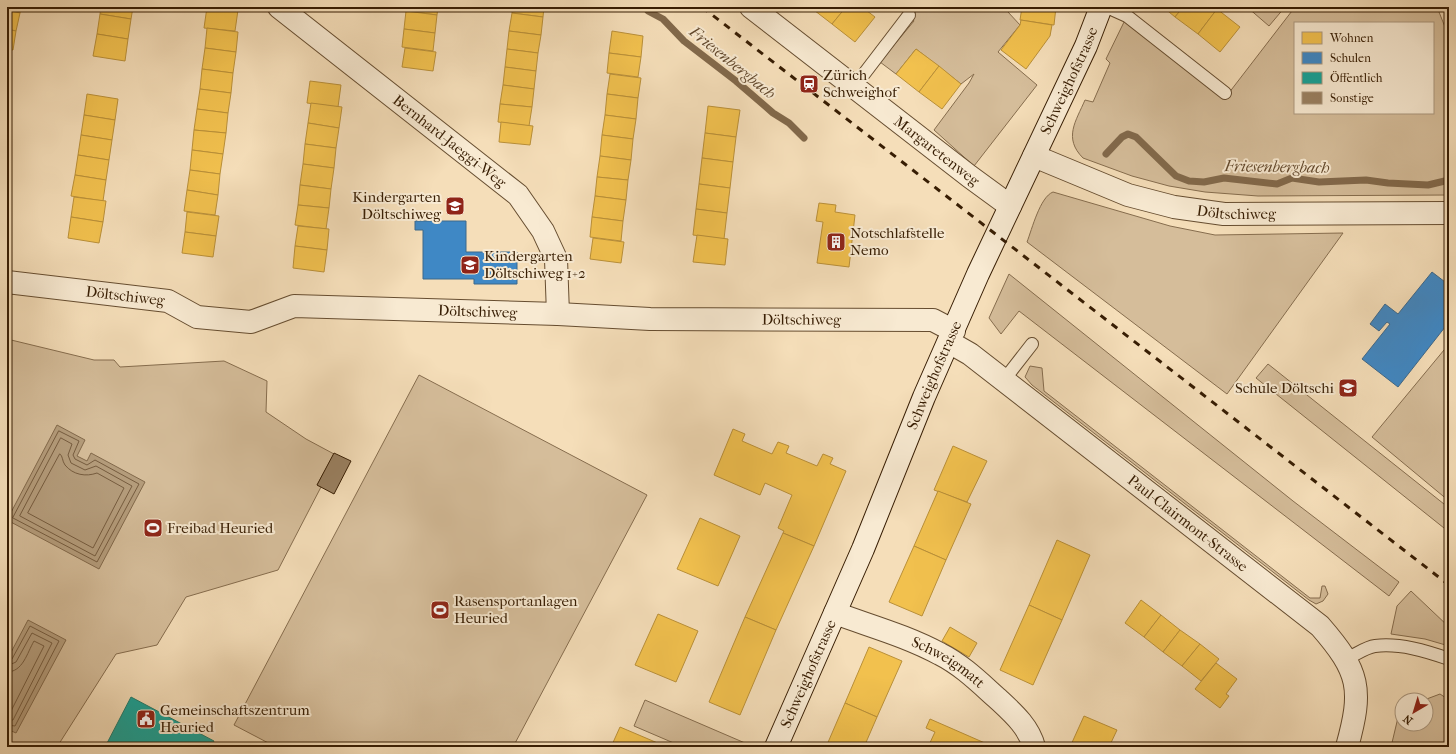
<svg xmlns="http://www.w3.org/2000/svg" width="1456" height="754" font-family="'IM FELL French Canon',serif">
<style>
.green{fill:#d5bd9a;stroke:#866d4e;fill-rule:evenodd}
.water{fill:#b49c7b;stroke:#82694b}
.homes{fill:#f2c14e;stroke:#ba9038}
.schools{fill:#3f88c5;stroke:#3d688b}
.public{fill:#17a398;stroke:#217b6b}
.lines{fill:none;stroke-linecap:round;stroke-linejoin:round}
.shore{stroke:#765c3f;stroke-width:1}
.stream{stroke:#82694b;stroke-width:7}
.building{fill:#9a8162;stroke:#371d03}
.lane-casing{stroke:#664d30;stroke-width:14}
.street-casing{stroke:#664d30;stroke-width:24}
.secondary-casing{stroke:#371d03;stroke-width:24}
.lane{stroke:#f8ead2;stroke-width:12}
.street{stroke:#f8ead2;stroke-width:22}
.secondary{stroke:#f8ead2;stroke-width:22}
.rail{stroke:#371d03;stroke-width:3;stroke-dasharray:7 7;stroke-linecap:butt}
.labels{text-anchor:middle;stroke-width:4;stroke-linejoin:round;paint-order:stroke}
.poi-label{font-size:15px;fill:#371d03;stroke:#f8ead2;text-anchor:start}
.street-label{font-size:15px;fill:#371d03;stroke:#f8ead2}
.water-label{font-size:16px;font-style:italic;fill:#63492d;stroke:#f8ead2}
</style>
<rect width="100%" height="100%" fill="#f5deb9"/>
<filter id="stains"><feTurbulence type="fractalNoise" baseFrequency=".005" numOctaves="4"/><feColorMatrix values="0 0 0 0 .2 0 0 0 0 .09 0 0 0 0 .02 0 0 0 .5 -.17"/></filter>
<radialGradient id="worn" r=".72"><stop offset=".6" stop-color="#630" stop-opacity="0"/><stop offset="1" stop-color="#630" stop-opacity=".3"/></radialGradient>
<g class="green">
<polygon points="904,7 1008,7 1008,12 1020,25 998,52 1037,85 974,166 934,130 969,83 974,74 961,84 916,49 896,74 880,62 914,21"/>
<polygon points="1247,7 1285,7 1269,26"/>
<path d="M 1295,7 L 1437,7 L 1449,37 L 1449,195 L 1258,196 L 1205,192 L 1169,186 L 1132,176 L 1083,158 C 1063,138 1076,121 1085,100 L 1093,102 L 1110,63 L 1106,59 L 1125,20 L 1225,98 ZM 1295,23 L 1433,23 L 1433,113 L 1295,113 Z"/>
<path d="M 1053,192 L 1170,226 L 1215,235 L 1343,233 L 1227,394 L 1027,242 C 1032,229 1040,197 1053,192 Z"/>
<polygon points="1009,274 1293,501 1399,582 1389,596 1019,311 1001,334 989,318"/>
<polygon points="7,339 94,360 114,360 120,367 224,361 267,381 266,412 306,439 334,454 317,485 321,487 278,570 186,597 157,645 116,654 57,747 7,747"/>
<polygon points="1449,344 1449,501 1372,437"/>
<polygon points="1268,364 1449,508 1449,532 1256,378"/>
<polygon points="1030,366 1042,368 1044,391 1310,598 1320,598 1322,586 1325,586 1328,594 1323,601 1316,604 1309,600 1032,385 1025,377"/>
<polygon points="419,375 647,495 513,747 276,747 234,725"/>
<polygon points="1411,591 1449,627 1449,646 1425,639 1391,634 1397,606"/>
<polygon points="1440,694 1449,700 1449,747 1391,747 1400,709 1402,709 1402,724 1426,724 1426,700 1424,700"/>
<polygon points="645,700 745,743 743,747 683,747 634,726"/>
</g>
<g class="water">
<polygon points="57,425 85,440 77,456 87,461 91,453 145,482 99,569 7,520"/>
<polygon points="28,620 66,640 16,733 7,729 7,660"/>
</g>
<g class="homes">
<polygon points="7,7 21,7 20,13 7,10"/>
<polygon points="101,7 133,7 131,19 100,14"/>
<polygon points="207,7 238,10 235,31 204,28"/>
<polygon points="407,7 438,7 437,15 406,11"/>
<polygon points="512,7 544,7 543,17 512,13"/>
<polygon points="810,7 846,7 832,24"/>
<polygon points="846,7 862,7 875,17 855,42 832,24"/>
<polygon points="1022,7 1056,7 1054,25 1020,20"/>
<polygon points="1163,7 1183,7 1175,17"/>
<polygon points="1183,7 1214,7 1217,9 1198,34 1175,17"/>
<polygon points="1217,9 1240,27 1220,52 1198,34"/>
<polygon points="7,10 20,13 16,31 7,29"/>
<polygon points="406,11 437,15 435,33 404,29"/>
<polygon points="512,13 543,17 541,35 509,31"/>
<polygon points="100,14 131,19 128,39 97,34"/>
<polygon points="1021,20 1052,25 1050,36 1026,69 1001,50 1020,25"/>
<polygon points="207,28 238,32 236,52 205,48"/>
<polygon points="7,29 16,31 13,50 7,49"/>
<polygon points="404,29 435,33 433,51 402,47"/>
<polygon points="509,31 541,35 538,53 507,49"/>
<polygon points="612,31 643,36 641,57 609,53"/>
<polygon points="97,34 128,39 125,61 93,56"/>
<polygon points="205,48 236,52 233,73 202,69"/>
<polygon points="405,48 436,52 433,71 402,67"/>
<polygon points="507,49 538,53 536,71 505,67"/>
<polygon points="916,49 939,66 919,92 896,74"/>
<polygon points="609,53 641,57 638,77 607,73"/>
<polygon points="939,66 961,84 942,109 919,92"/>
<polygon points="505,67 536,71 534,89 503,85"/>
<polygon points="202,69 233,73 231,93 200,89"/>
<polygon points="610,74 641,78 638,98 607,94"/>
<polygon points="310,81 341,85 338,107 307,103"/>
<polygon points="503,85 534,89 532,107 500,104"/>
<polygon points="200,89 231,93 228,113 197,109"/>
<polygon points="87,94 118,99 115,120 84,115"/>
<polygon points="607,94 638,98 636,119 605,115"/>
<polygon points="311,103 342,107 339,128 308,123"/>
<polygon points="500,104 532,107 529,126 498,122"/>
<polygon points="708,106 740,110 736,137 705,133"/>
<polygon points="197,109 228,113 226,133 194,130"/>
<polygon points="84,115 115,120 112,140 81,135"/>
<polygon points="605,115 636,119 633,139 602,135"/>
<polygon points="501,122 533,126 530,145 499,142"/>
<polygon points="308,123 339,128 336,148 305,144"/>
<polygon points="194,130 226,133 223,154 192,150"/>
<polygon points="705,133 736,137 733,162 702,158"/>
<polygon points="81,135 112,140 109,160 78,155"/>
<polygon points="602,135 633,139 631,160 600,156"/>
<polygon points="305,144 336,148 334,168 303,164"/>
<polygon points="192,150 223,154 220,174 190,170"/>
<polygon points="78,155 109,160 106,180 75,175"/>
<polygon points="600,156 631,160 628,180 597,177"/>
<polygon points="702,158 733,162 730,188 699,184"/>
<polygon points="303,164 334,168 331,189 300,185"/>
<polygon points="190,170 220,174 218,195 187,190"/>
<polygon points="75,175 106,180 103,201 71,196"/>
<polygon points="597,177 628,180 626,200 595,196"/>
<polygon points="699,184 730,188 727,213 696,209"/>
<polygon points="300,185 331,189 329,208 298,205"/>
<polygon points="187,190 218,195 215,215 184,211"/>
<polygon points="595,196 626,200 623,221 592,217"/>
<polygon points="74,197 106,201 103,222 71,217"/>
<polygon points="819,203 836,205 835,212 855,215 849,267 817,263 823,222 816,221"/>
<polygon points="298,205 329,208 326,229 295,225"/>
<polygon points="696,209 727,213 724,239 693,235"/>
<polygon points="187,212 219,216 216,236 185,232"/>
<polygon points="71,217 103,222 99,243 68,238"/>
<polygon points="592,217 623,221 621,241 590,237"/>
<polygon points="298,226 329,229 327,250 295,246"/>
<polygon points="185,232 216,236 213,257 182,253"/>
<polygon points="697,235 728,239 725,265 693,262"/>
<polygon points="593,238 624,242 621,263 590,259"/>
<polygon points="295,246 327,250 324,272 293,268"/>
<polygon points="733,429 745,434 742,441 772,454 778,442 789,446 786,453 817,466 823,454 833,458 830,464 846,471 814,546 783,533 784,531 778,528 792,495 765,483 760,495 714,475"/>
<polygon points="953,446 987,461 967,502 934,490"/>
<polygon points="938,491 971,504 946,560 914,546"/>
<polygon points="700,518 740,536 718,586 677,569"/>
<polygon points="783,533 814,546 776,630 745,617"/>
<polygon points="1057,540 1090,555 1062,620 1029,605"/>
<polygon points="914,546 946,560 922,616 889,602"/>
<polygon points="1141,600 1161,615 1144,637 1125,623"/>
<polygon points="1029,605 1062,620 1033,685 1000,670"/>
<polygon points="658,614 698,631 676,682 635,665"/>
<polygon points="1161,615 1180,630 1163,652 1144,637"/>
<polygon points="745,617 776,630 740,715 709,702"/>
<polygon points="950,627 977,643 969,657 942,641"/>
<polygon points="1180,630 1200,644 1182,666 1163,652"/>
<polygon points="1200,644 1219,659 1201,681 1182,666"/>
<polygon points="869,647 902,661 877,717 845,703"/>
<polygon points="1216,663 1237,679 1226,694 1229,696 1220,708 1195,689"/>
<polygon points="845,703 877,717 864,747 826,747"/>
<polygon points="1084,716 1117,730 1109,747 1070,747"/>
<polygon points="930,719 994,747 928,747 935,732 926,728"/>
<polygon points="620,727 667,747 611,747"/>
</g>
<g class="schools">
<polygon points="415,221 466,221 466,252 517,252 517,284 474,284 474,279 423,279 423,230 415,230"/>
<polygon points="1432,272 1449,285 1449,322 1398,387 1362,359 1390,324 1387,322 1379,331 1370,324 1385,304 1398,314"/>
</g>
<polygon class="public" points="131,697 214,741 211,747 105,747"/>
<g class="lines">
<g class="shore">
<polygon points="59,431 79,441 73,455 75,459 87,465 95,460 139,484 97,562 13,518"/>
<polygon points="61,438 72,444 68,455 71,463 85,470 96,466 132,486 95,556 20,516"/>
<path d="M 60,454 C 63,456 62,461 65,465 C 73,475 86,477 97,473 L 124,488 L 93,548 L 28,513 Z"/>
<polyline points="7,661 12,659 30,626 59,641 15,726 7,725"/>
<polyline points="7,666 16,662 32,633 52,643 13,720 7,720"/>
<path d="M 7,672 C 23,672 27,653 34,641 L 44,646 L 10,713 L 7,714"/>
</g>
<g class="stream">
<polyline points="645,7 648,11 663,19 684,41 736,81 773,113 789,123 804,138"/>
<polyline points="1106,154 1122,137 1128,134 1136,137 1176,176 1189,181 1204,182 1224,178 1277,184 1292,178 1319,182 1366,180 1388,183 1428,185 1449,180"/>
</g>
</g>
<polygon class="building" points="334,453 351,461 334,494 317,485"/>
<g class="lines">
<defs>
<g id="lane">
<polyline points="1107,7 1127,16 1225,93"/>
<polyline points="854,87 909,15"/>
<polyline points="1004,380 1032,344"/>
<path d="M 1346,659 C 1355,655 1366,647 1375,646 C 1400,643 1426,651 1449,659"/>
</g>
<g id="street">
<path id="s1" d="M 279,7 L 518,195 L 543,231 L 556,259 L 558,314"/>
<path id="s2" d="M 751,7 L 969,176 L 1010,206"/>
<path id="s3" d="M 1034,156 L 1128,195 L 1174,207 L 1224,214 L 1449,213"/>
<path id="s4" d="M 7,282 L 168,301 L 197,317 L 251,322 L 294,306 L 558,314 L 650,319 L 933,320 L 954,331"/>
<path id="s5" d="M 949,342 L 970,354 L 1320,626 C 1360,672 1363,689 1347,747"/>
<path id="s6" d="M 835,613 C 870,626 907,636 940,654 C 962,665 980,683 998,699 C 1013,713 1029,727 1034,747"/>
</g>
<g id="secondary">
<path id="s7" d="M 776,747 L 863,549 L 924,397 L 978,274 L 1086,46 L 1101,7"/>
</g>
</defs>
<use href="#lane" class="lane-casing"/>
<use href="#street" class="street-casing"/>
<use href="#secondary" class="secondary-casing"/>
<use href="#lane" class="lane"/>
<use href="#street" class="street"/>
<use href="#secondary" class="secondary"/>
<polyline class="rail" points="702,7 1449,585"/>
</g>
<defs>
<symbol id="station-square" viewBox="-11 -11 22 22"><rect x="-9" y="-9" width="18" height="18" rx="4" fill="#8f2418" stroke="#f8ead2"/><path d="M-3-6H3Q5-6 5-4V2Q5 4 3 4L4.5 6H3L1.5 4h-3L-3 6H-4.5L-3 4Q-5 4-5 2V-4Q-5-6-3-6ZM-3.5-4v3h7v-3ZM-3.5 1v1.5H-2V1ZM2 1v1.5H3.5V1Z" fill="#fff"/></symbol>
<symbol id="school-square" viewBox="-11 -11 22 22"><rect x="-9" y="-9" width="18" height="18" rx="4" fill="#8f2418" stroke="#f8ead2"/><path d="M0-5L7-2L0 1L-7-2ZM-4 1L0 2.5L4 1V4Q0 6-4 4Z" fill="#fff"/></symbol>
<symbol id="building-square" viewBox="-11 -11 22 22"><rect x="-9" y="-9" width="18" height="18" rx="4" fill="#8f2418" stroke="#f8ead2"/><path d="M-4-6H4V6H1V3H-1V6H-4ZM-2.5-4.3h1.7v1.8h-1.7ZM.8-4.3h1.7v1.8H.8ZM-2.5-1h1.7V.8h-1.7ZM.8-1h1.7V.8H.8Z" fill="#fff"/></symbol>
<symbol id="stadium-square" viewBox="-11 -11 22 22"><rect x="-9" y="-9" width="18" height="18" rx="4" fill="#8f2418" stroke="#f8ead2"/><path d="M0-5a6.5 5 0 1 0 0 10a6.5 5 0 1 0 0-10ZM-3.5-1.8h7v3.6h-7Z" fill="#fff"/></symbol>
<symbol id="civic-square" viewBox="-11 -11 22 22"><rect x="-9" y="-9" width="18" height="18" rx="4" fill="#8f2418" stroke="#f8ead2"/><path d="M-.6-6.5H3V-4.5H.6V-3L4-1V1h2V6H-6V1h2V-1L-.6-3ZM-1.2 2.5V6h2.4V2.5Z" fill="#fff"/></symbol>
</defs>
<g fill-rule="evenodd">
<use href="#station-square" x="798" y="73" width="22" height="22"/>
<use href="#school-square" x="444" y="195" width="22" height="22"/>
<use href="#building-square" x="825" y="231" width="22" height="22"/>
<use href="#school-square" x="459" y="254" width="22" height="22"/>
<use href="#school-square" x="1337" y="377" width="22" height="22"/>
<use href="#stadium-square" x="142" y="517" width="22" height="22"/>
<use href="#stadium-square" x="429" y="599" width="22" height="22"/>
<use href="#civic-square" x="135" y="708" width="22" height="22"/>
</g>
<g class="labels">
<g class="poi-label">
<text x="823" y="80">Zürich<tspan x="823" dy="17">Schweighof</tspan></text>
<text x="441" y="202" text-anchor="end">Kindergarten<tspan x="441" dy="17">Döltschiweg</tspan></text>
<text x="850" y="238">Notschlafstelle<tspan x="850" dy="17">Nemo</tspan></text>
<text x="484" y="261">Kindergarten<tspan x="484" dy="17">Döltschiweg 1+2</tspan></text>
<text x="1334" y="393" text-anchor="end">Schule Döltschi</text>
<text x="167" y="533">Freibad Heuried</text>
<text x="454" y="606">Rasensportanlagen<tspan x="454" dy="17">Heuried</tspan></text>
<text x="160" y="715">Gemeinschaftszentrum<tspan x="160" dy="17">Heuried</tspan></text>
</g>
<g class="street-label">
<text dy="5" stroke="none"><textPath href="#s7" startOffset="728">Schweighofstrasse</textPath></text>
<text dy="5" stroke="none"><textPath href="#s1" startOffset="217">Bernhard-Jaeggi-Weg</textPath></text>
<text dy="5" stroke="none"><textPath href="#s2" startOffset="235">Margaretenweg</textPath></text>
<text dy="5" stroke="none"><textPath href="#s3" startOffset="212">Döltschiweg</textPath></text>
<text dy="5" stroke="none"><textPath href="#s4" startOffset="119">Döltschiweg</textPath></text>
<text dy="5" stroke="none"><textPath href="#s4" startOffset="479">Döltschiweg</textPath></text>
<text dy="5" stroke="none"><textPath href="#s4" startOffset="803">Döltschiweg</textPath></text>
<text dy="5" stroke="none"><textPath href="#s7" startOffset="404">Schweighofstrasse</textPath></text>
<text dy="5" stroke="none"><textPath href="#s5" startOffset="300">Paul-Clairmont-Strasse</textPath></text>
<text dy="5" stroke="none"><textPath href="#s6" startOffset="124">Schweigmatt</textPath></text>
<text dy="5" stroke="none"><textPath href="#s7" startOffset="80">Schweighofstrasse</textPath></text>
</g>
<g class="water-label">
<text transform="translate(733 62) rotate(39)" y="6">Friesenbergbach</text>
<text transform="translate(1277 166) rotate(1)" y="6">Friesenbergbach</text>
</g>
</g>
<rect width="1456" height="754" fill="none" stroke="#f5deb9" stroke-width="24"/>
<rect x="8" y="8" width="1440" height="738" fill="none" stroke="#371d03" stroke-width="2"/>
<rect x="12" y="12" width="1432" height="730" fill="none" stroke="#371d03"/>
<rect x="1294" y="22" width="140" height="92" fill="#f8ead2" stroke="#ab987f"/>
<rect x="1302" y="32" width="20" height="12" fill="#f2c14e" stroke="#ab987f"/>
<text x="1330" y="42" font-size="12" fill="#371d03">Wohnen</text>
<rect x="1302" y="52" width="20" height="12" fill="#3f88c5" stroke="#ab987f"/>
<text x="1330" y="62" font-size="12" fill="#371d03">Schulen</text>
<rect x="1302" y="72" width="20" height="12" fill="#17a398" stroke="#ab987f"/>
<text x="1330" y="82" font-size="12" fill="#371d03">Öffentlich</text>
<rect x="1302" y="92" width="20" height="12" fill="#9a8162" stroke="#ab987f"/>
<text x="1330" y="102" font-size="12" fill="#371d03">Sonstige</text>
<g transform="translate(1414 712) rotate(218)"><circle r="19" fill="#f8ead2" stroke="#ab987f"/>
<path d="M0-3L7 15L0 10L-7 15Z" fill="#8f2418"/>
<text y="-6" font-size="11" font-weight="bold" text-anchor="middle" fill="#371d03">N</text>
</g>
<rect width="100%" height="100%" filter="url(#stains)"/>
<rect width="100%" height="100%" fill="url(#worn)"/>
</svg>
